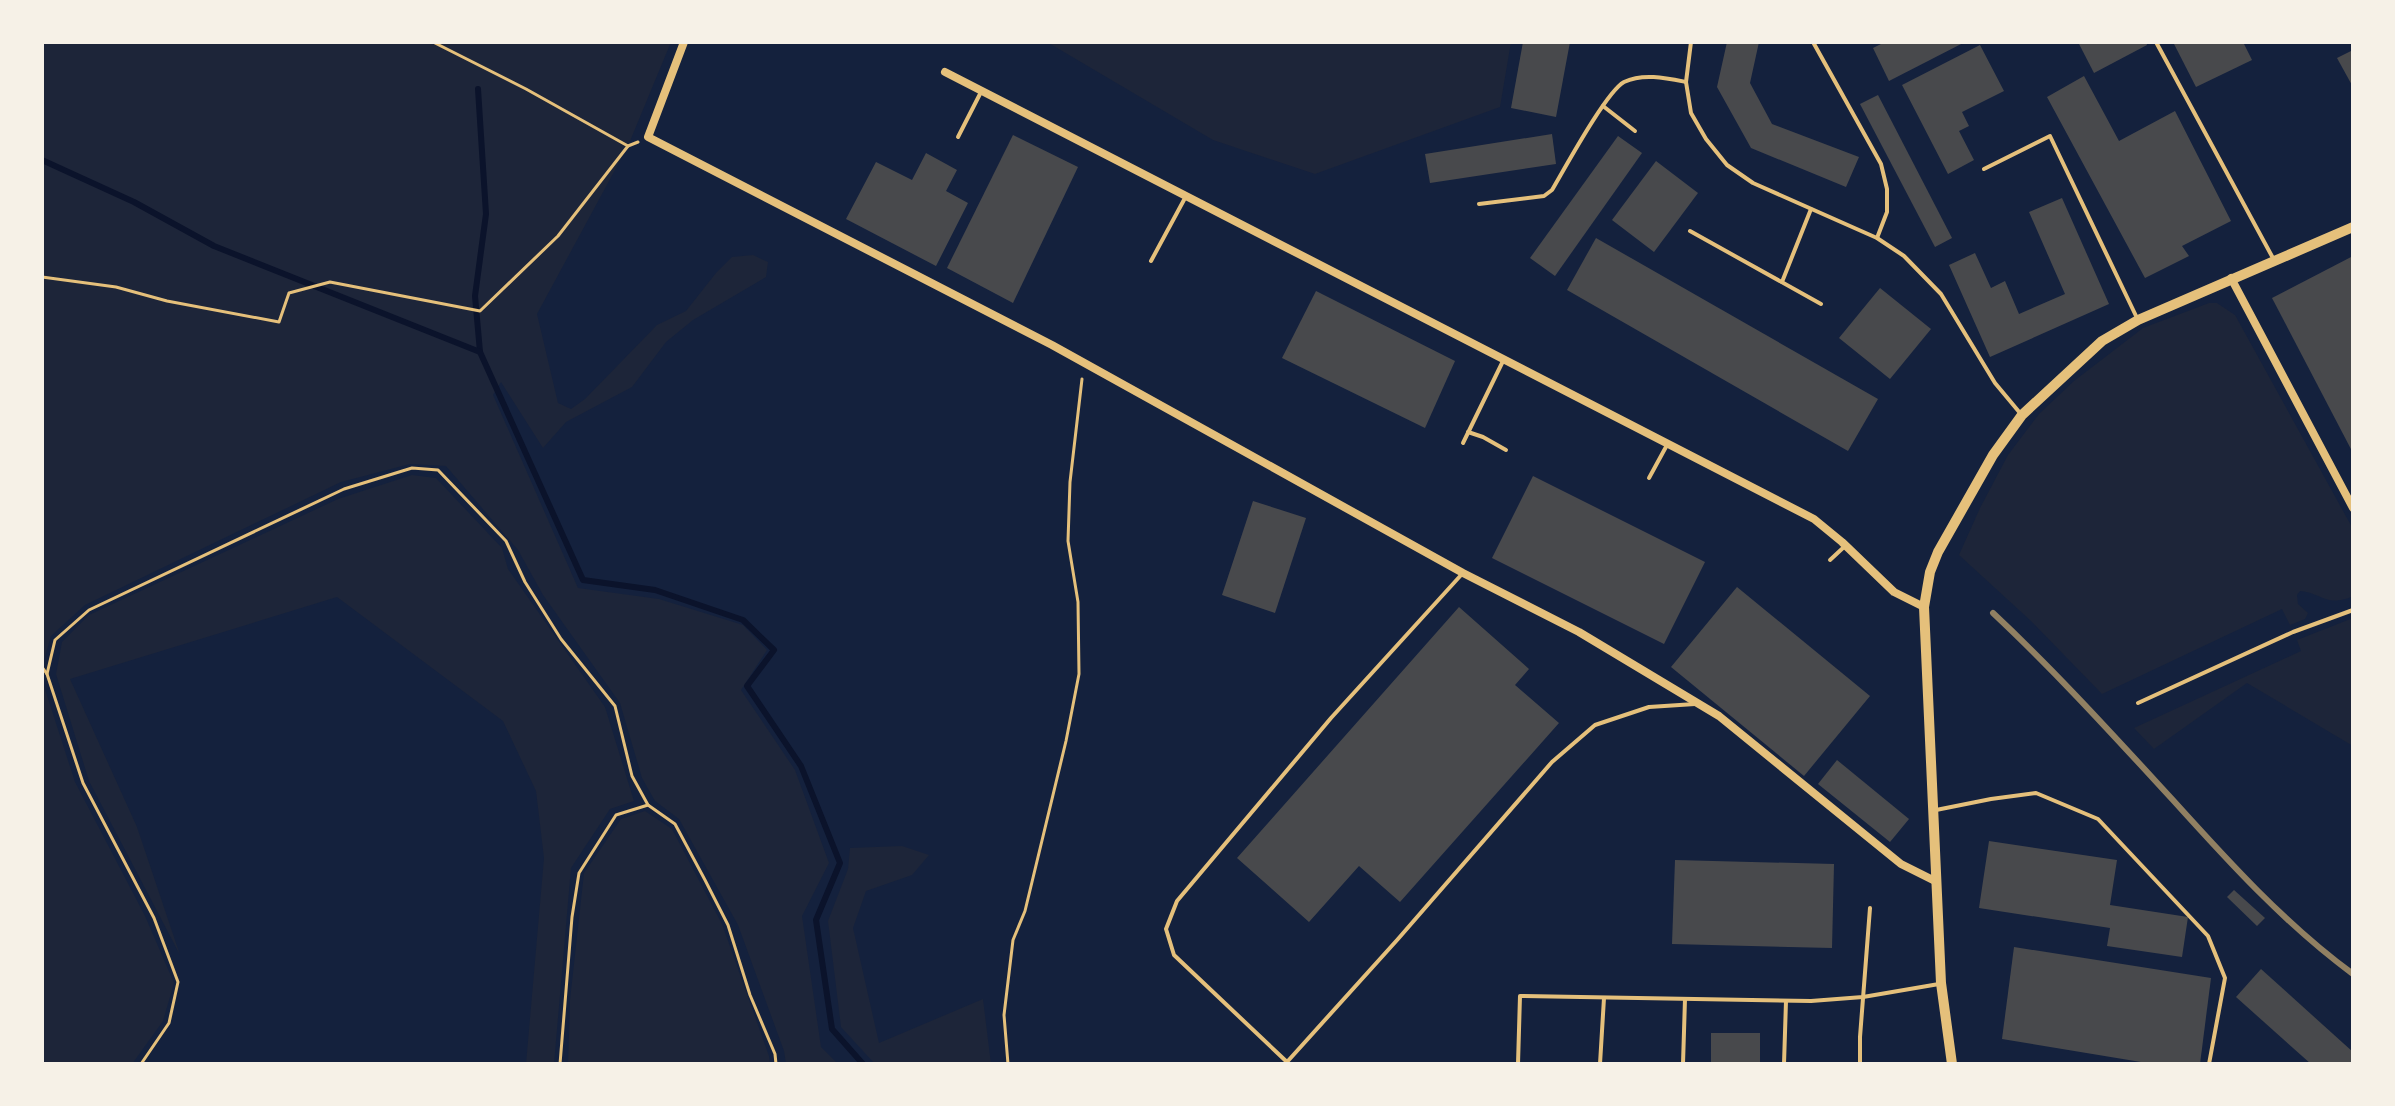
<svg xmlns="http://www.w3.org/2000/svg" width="2395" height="1106" font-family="Manrope,sans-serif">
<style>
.green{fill:#1d2539}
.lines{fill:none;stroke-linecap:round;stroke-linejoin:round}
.stream{stroke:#0b132b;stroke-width:6}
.building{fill:#48494c}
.path{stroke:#e5c07b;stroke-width:3}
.service{stroke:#e5c07b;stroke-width:4}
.minor{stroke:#e5c07b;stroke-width:8}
.tertiary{stroke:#e5c07b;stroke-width:10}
.rail{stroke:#918062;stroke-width:6}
</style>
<rect width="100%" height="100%" fill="#14213d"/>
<g class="green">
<polygon points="42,42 671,42 628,146 537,314 558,403 571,409 585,399 657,325 686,311 716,273 732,257 753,255 768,262 766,277 693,320 666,342 632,387 566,422 543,448 501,382 493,395 578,588 659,599 743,625 767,650 741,690 795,770 829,863 802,916 821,1047 838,1064 786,1064 784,1051 738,925 679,819 655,801 642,778 620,703 543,595 518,550 446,466 410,464 341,482 85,605 51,636 42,667"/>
<polygon points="1047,42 1511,42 1500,107 1315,174 1213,140"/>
<path d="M 2209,303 L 2217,303 L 2235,315 L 2353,529 L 2353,596 C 2327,608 2322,593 2300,591 L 2297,595 L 2298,604 L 2308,613 L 2305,619 L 2290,625 L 2282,609 L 2102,694 L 2031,621 L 1959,555 L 1980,508 L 2008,455 L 2039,414 L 2074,381 L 2143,328 Z"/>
<polygon points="412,475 436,478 502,548 508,569 605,707 634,801 610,809 571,868 554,1064 526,1064 544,858 536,791 503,721 337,597 70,679 137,827 180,955 89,781 56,674 62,642 89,615 338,499"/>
<polygon points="2353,618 2353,746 2247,683 2154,749 2134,728 2301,651 2297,640"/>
<polygon points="42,680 75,782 145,916 174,983 163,1021 132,1064 42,1064"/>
<polygon points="645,811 672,829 722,924 769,1056 770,1064 568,1064 570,1000 584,873 621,819"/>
<polygon points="902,846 929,855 912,875 866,891 853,928 879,1043 983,999 991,1064 875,1064 841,1027 828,921 848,869 850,848"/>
</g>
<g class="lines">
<g class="stream">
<polyline points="478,89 486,214 475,296 480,352"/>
<polyline points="42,160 134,202 214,246 480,352 583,580 655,590 743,620 774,650 747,686 801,766 840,863 816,920 832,1029 863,1064"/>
</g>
</g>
<g class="building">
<polygon points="1523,42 1570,42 1556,117 1511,108"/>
<polygon points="1727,42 1759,42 1750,83 1772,124 1859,157 1846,187 1751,148 1717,87"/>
<polygon points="1885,42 1965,42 1889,81 1873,48"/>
<polygon points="2078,42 2146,42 2147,45 2094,73"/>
<polygon points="2173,42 2243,42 2252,60 2196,87"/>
<polygon points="1980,45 2004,91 1962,112 1969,126 1959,131 1974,160 1948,174 1902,85"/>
<polygon points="2353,50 2353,87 2337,58"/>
<polygon points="2084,76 2119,141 2175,111 2231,221 2182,246 2189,256 2145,278 2047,97"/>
<polygon points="1878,95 1952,238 1935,247 1860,104"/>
<polygon points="1552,134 1556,164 1430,183 1425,154"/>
<polygon points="1013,135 1078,167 1013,303 947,268"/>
<polygon points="1618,136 1642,153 1555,276 1530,258"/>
<polygon points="926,153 957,170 946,191 968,203 936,266 846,219 876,162 912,180"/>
<polygon points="1656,161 1698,193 1654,252 1612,220"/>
<polygon points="2062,198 2109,304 1990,357 1949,265 1975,253 1991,288 2005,281 2019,314 2065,294 2029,212"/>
<polygon points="1596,238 1878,399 1848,451 1567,290"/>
<polygon points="2353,256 2353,453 2272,298"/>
<polygon points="1880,288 1931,329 1890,379 1839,338"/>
<polygon points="1316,291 1455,361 1425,428 1282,358"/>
<polygon points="1533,476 1705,562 1664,644 1492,558"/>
<polygon points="1253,501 1306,518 1275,613 1222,595"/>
<polygon points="1737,587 1870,696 1804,776 1671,667"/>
<polygon points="1459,607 1529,669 1515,685 1559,723 1400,902 1359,866 1309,922 1237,858"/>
<polygon points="1837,760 1909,819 1890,842 1818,784"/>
<polygon points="1989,841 2117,860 2110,905 2188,917 2182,957 2107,946 2110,928 1979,908"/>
<polygon points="1675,860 1834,864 1832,948 1672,944"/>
<polygon points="2234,890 2265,918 2257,926 2227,897"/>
<polygon points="2014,947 2211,978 2200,1064 2153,1064 2002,1039"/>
<polygon points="2261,969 2353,1052 2353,1064 2311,1064 2236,997"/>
<rect x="1711" y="1033" width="49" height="31"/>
</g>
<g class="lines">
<g class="path">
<polyline points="433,42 526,89 628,146"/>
<polyline points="42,277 116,287 167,301 279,322 289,293 330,282 480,311 558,236 628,146 638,142"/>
<polyline points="42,667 47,674 83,783 154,918 178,982 169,1023 141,1064"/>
<polyline points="47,674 55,640 89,610 344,489 412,468 438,470 506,541 525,582 561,639 615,706 632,776 648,805"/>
<polyline points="560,1064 572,917 579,873 616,815 648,805 675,824 705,880 728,925 750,995 775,1054 776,1064"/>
<polyline points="1008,1064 1004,1015 1013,940 1025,911 1066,741 1079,674 1078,602 1068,541 1070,482 1082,379"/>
</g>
<g class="service">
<polyline points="1691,42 1686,82 1691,113 1706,139 1727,165 1753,183 1877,238 1904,256 1941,294 1995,383 2020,413"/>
<polyline points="1813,42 1881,164 1887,189 1887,212 1877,238"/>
<polyline points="2156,42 2274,260"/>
<polyline points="1603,106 1635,131"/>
<polyline points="958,137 981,92"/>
<polyline points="1984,169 2050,136 2137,318"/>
<path d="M 1479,204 L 1544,196 L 1552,190 C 1565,168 1606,92 1624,82 C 1643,73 1666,78 1686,82"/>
<polyline points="1690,231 1821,304"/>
<polyline points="1151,261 1185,198"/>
<polyline points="1782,282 1811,209"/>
<polyline points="1468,432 1483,437 1506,450"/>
<polyline points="1463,443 1503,361"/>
<polyline points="1649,478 1667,445"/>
<polyline points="1830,560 1844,547"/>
<polyline points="1462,574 1331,718 1177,901 1166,929 1174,955 1287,1062 1398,939 1552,762 1595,725 1649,707 1695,704"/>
<polyline points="2138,703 2293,632 2353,610"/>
<polyline points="1936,810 1991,799 2036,793 2098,819 2208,936 2225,978 2209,1064"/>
<polyline points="1518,1064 1520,996 1811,1001 1863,997 1939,984"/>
<polyline points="1600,1064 1604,998"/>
<polyline points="1683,1064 1685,999"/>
<polyline points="1784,1064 1786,1001"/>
<polyline points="1860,1064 1860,1037 1870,908"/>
</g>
<g class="minor">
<polyline points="684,42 648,137 1052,345 1463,573 1579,632 1719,716 1901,864 1935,881"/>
<polyline points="945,72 1814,519 1842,542 1894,592 1924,607"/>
<polyline points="2231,278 2353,508"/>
</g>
<polyline class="tertiary" points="1952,1064 1941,983 1924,607 1930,572 1938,552 1993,455 2022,415 2102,341 2138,320 2353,227"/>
<path class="rail" d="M 1993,613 C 2056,672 2114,736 2172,799 C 2228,861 2285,924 2353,974"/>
</g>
<rect width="2395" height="1106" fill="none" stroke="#f6f1e7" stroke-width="88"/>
</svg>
